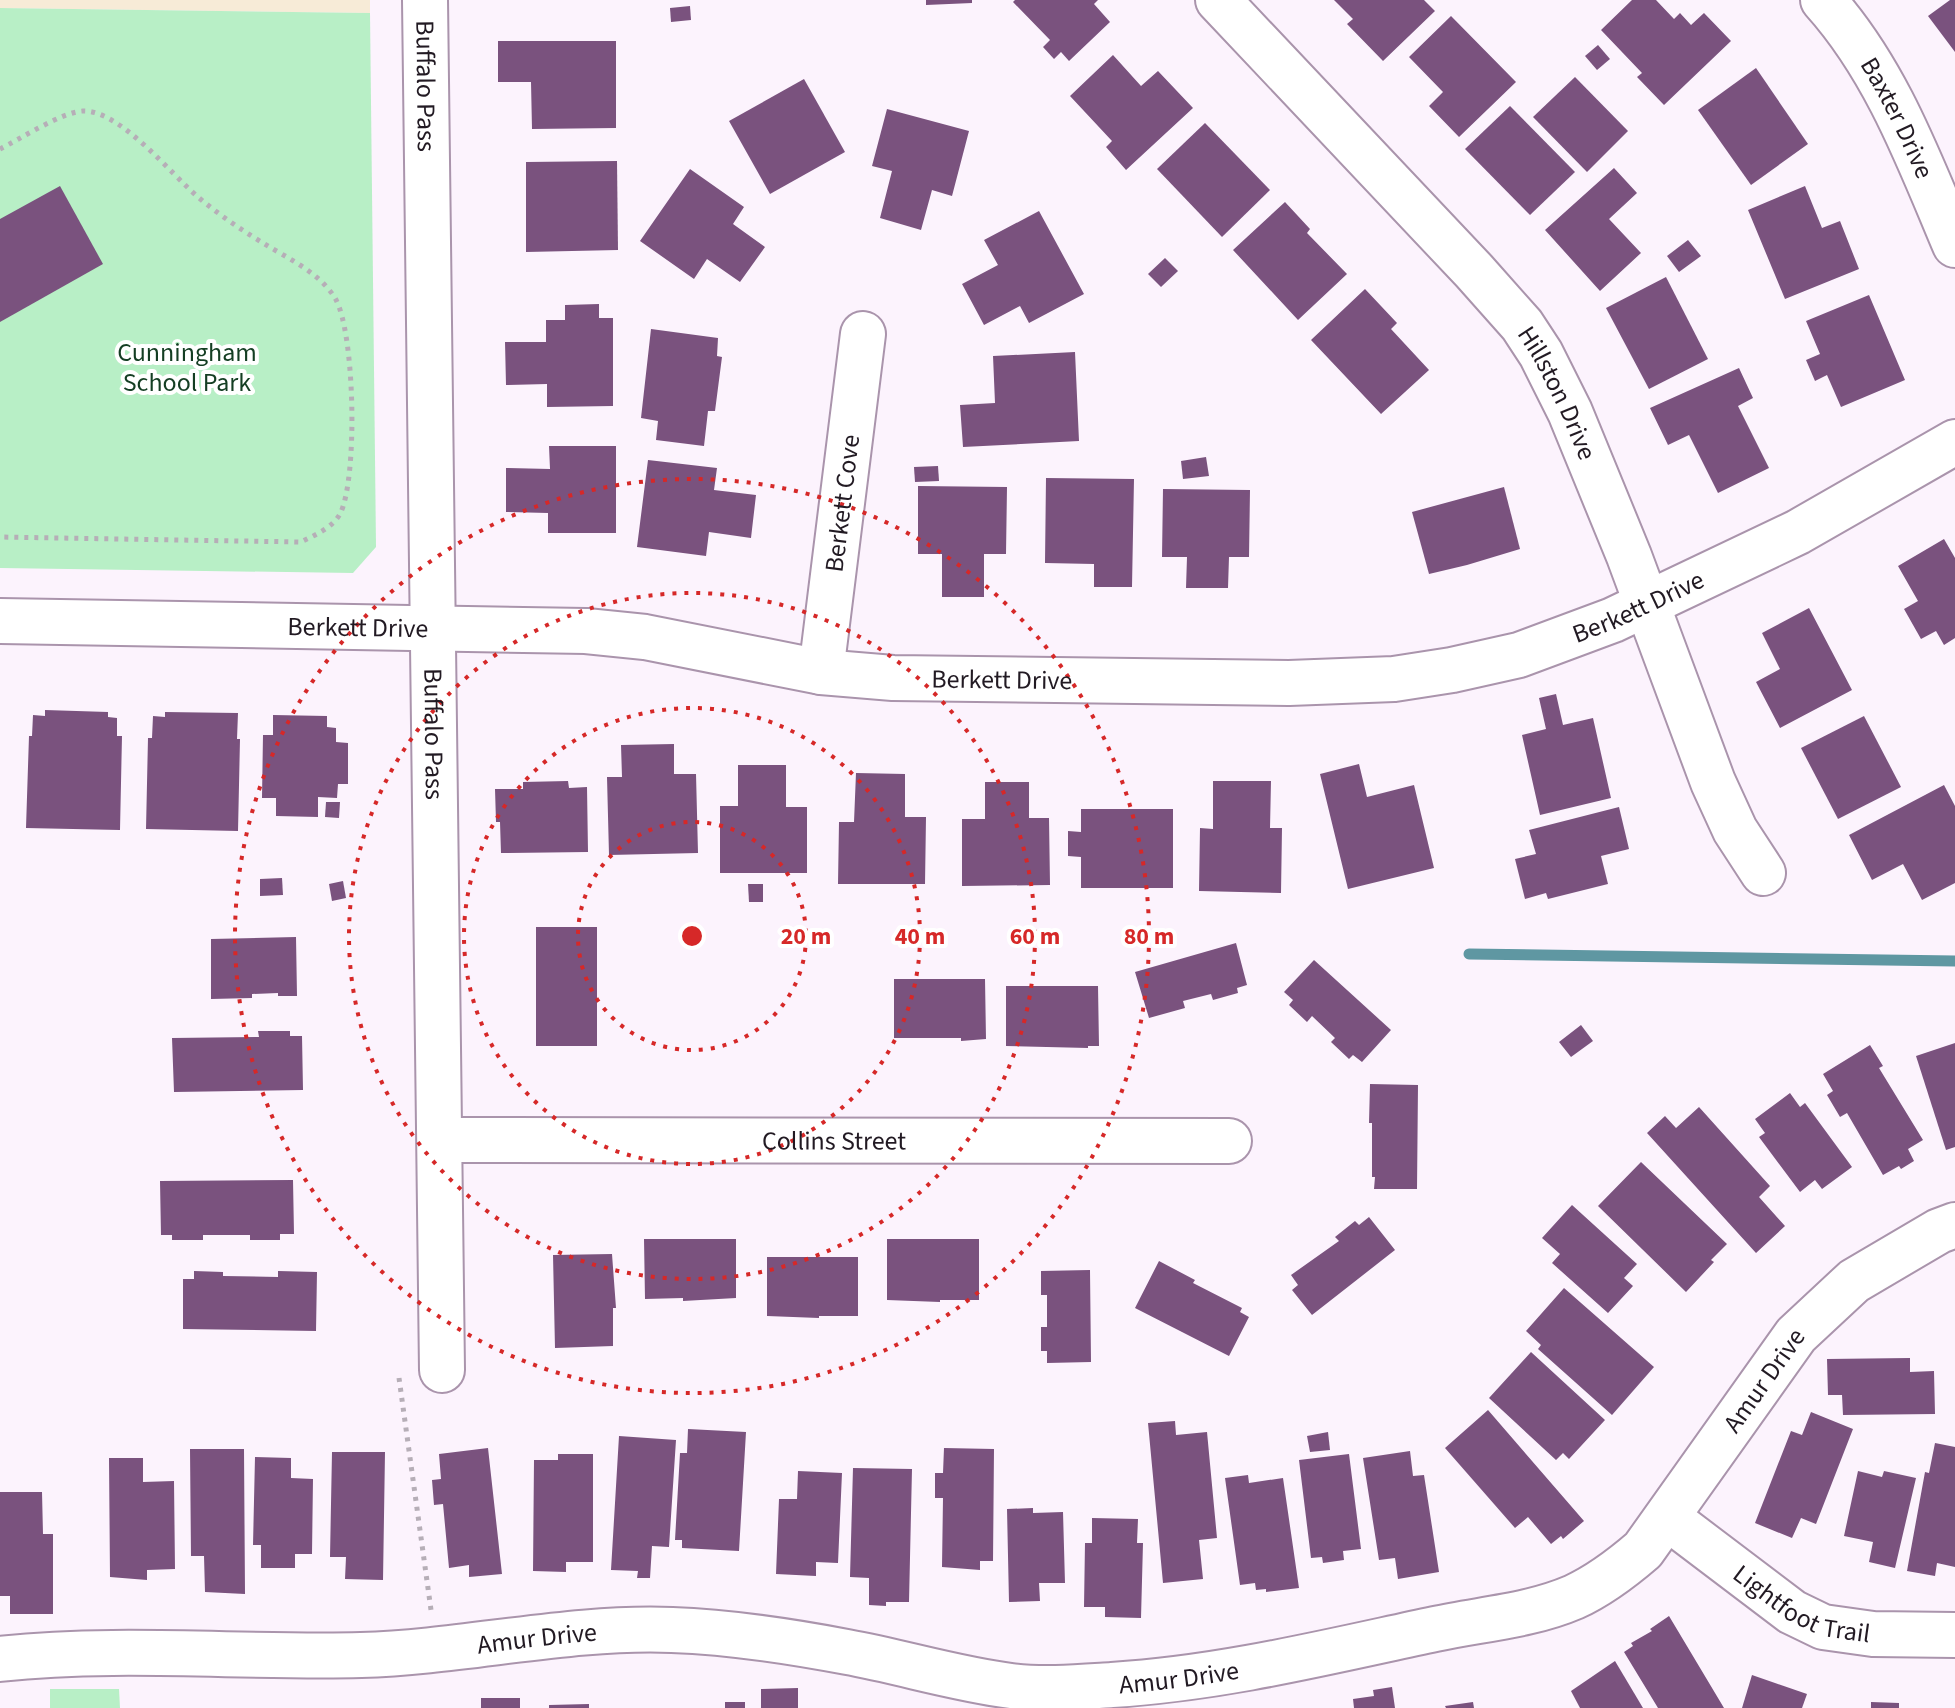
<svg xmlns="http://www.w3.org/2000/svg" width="1955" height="1708" font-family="'Source Sans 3',sans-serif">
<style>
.education{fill:#f7ebd7}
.green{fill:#b8efc6}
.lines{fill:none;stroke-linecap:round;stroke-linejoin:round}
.stream{stroke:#5f97a2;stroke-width:11}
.building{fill:#7a527e}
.minor-casing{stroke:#aa94ac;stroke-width:48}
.path{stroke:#b6aeb7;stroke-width:5;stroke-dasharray:4 6;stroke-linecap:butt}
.minor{stroke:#fff;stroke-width:44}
.ring{fill:none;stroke:#d62828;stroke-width:4;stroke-dasharray:4 8}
.labels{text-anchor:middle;stroke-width:8;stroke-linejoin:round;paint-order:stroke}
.street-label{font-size:26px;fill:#221a23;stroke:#fff}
.park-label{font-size:26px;fill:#143e23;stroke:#fff}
.centre{fill:#d62828;stroke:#fff;stroke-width:4}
.ring-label{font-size:24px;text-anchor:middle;font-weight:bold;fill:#d62828;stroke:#fff;stroke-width:8;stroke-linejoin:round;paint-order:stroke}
</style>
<rect width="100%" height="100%" fill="#fcf3fd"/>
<polygon class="education" points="0,0 370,0 370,13 0,8"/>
<g class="green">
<polygon points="0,8 370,13 376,547 353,573 0,568"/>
<polygon points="50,1689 119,1689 120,1708 50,1708"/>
</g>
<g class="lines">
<polyline class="stream" points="1469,954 1955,961"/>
</g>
<g class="building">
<polygon points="926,0 972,0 972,3 926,5"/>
<polygon points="1015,0 1098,0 1094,4 1110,22 1069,61 1061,52 1054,59 1043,47 1050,40 1013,2"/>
<polygon points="1334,0 1424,0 1435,11 1383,61 1347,24 1353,19"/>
<polygon points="1632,0 1656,0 1674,19 1680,13 1691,25 1704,13 1731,41 1664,105 1637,77 1642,73 1601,30"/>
<polygon points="1950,0 1955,0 1955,52 1928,16"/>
<polygon points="690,6 691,20 671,22 670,8"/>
<polygon points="1451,16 1516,82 1459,137 1429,106 1443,92 1409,57"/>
<polygon points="498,41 616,41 616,128 532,129 531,82 498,82"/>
<polygon points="1598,45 1610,59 1597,70 1585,56"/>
<polygon points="1113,55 1141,86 1158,71 1193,108 1126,170 1106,147 1112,141 1070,96"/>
<polygon points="1756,68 1808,144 1751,185 1698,110"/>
<polygon points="1575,77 1628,131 1587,172 1533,117"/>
<polygon points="804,79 845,152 770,194 729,121"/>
<polygon points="1510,106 1575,172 1530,215 1465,149"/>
<polygon points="887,109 969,131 952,196 932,190 921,230 880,218 892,171 872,166"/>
<polygon points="1205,123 1270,190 1222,237 1157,169"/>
<polygon points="617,161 618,250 526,252 526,162"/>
<polygon points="1614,168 1637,193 1609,219 1641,253 1600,291 1545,230"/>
<polygon points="690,169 744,207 733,224 765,247 740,282 707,259 694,279 640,241"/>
<polygon points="60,186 103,264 0,322 0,219"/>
<polygon points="1805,186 1822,228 1840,221 1859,269 1785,299 1748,210"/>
<polygon points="1285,202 1310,229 1307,233 1347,274 1298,320 1233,250"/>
<polygon points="1039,211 1084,294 1029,323 1020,306 984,325 962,284 998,265 984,240"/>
<polygon points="1688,240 1701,256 1679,272 1667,256"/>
<polygon points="1165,258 1178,271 1161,287 1148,274"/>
<polygon points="1666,277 1708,359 1649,389 1606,308"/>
<polygon points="1365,289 1397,323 1391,329 1429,370 1381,414 1311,340"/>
<polygon points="1869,295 1905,380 1841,407 1827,375 1815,381 1806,360 1820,354 1806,321"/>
<polygon points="599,304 599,318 613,318 613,406 547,407 547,384 506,385 505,342 546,342 546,320 565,320 565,305"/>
<polygon points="651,329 718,338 717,356 722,357 715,411 708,411 704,446 656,440 658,421 641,418"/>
<polygon points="1075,352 1079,441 963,447 960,405 995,403 993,356"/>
<polygon points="1739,368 1753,398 1738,406 1769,468 1718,493 1689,435 1668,445 1650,408"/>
<polygon points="549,446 616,446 616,533 548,533 548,513 506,512 506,468 550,469"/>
<polygon points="1206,457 1209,476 1183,479 1181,461"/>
<polygon points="648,460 717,468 714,490 756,495 751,538 709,532 706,556 637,547"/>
<polygon points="938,466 939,481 915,482 914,467"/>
<polygon points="1046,478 1134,479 1132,587 1094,587 1094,564 1045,563"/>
<polygon points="918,486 1007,487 1006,554 984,554 984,597 942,597 942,554 918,554"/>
<polygon points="1504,487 1520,549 1467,565 1429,574 1412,512"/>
<polygon points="1163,489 1250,490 1249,557 1229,557 1228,588 1186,588 1187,557 1162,557"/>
<polygon points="1944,539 1955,558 1955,638 1944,645 1936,631 1921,639 1904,609 1918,601 1898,566"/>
<polygon points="1809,608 1852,690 1780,728 1756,682 1780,669 1762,633"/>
<polygon points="1556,694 1563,725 1593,718 1611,798 1540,815 1522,735 1546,729 1539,698"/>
<polygon points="45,710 108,712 108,717 117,718 117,736 122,736 120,830 26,828 29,736 32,736 33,715 45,716"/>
<polygon points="165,712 238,713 237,739 240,739 238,831 146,829 148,738 152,738 153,716 165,717"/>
<polygon points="273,715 327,716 327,727 336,728 336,742 348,743 348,784 338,784 337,798 318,797 318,817 276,816 276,798 262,798 263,735 273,735"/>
<polygon points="1864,716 1901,787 1838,819 1801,748"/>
<polygon points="674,744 674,774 696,774 698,853 609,855 607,777 622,777 621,745"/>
<polygon points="1359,764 1367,797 1414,785 1434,868 1348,889 1320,774"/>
<polygon points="738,765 786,765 786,807 807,807 807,873 720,873 720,806 738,806"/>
<polygon points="856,773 905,774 905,817 926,817 925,884 838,884 839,822 854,822"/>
<polygon points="568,781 569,788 587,787 588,852 501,853 500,822 496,822 495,789 523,789 523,782"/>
<polygon points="1213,781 1271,781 1270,828 1282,828 1281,893 1199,891 1200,828 1213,829"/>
<polygon points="985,782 1029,782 1029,818 1049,818 1050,885 962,886 962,819 985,819"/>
<polygon points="1944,785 1955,806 1955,883 1922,900 1903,864 1872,880 1849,835"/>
<polygon points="326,802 340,802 339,818 325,817"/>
<polygon points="1619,807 1629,849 1601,856 1608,884 1548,899 1546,893 1525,899 1515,859 1536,854 1529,830"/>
<polygon points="1081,809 1173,809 1173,888 1081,888 1081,857 1068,856 1068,831 1081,832"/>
<polygon points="282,878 283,895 260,896 260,879"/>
<polygon points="343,881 346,898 332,901 329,884"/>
<polygon points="748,884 763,884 763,902 749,902"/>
<rect x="536" y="927" width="61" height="119"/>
<polygon points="296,937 297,996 278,996 278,993 252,994 252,998 211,999 211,939"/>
<polygon points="1236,943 1247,985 1237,988 1238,993 1213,1000 1211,994 1183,1001 1185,1008 1149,1018 1135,972"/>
<polygon points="1314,960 1391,1030 1362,1062 1353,1055 1349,1059 1331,1042 1335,1038 1312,1016 1307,1022 1289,1005 1293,1000 1284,992"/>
<polygon points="894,979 985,979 986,1039 961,1041 961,1038 894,1038"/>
<polygon points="1006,986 1098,986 1099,1046 1088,1046 1088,1048 1006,1046"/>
<polygon points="1581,1025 1593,1041 1571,1057 1559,1042"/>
<polygon points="258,1031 290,1031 290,1036 302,1036 303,1090 174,1092 172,1038 259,1037"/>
<polygon points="1955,1043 1955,1147 1946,1150 1916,1056"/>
<polygon points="1870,1045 1883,1066 1879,1068 1923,1140 1908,1149 1914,1161 1901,1169 1899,1166 1883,1175 1847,1113 1840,1117 1827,1095 1833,1091 1823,1074"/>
<polygon points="1370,1084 1418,1085 1417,1189 1374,1189 1375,1177 1372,1177 1372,1123 1369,1123"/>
<polygon points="1790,1093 1800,1107 1805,1103 1852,1167 1822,1189 1815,1180 1800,1192 1759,1137 1765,1133 1755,1119"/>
<polygon points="1699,1107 1770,1186 1759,1197 1785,1226 1756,1253 1647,1133 1665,1116 1676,1128"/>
<polygon points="1641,1162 1727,1244 1711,1260 1714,1262 1686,1292 1598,1206"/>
<polygon points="293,1180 294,1234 280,1234 280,1240 250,1240 250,1235 203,1235 203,1240 172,1240 172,1235 161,1235 160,1181"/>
<polygon points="1572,1205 1637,1264 1624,1278 1633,1286 1608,1313 1552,1263 1560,1254 1542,1238"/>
<polygon points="1369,1217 1395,1250 1312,1315 1292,1290 1298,1285 1291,1275 1339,1241 1335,1237 1355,1221 1359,1225"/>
<polygon points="644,1239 736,1239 736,1298 683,1301 683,1298 645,1299"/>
<polygon points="887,1239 979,1239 979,1300 940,1300 940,1302 887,1300"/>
<polygon points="612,1254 616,1308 613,1308 613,1346 555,1348 553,1255"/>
<polygon points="767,1257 858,1257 858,1316 819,1316 819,1318 767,1316"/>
<polygon points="1159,1261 1195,1280 1193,1283 1242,1308 1240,1312 1249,1317 1229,1356 1135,1308"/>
<polygon points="1090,1270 1091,1362 1047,1363 1047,1351 1041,1351 1041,1327 1047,1327 1047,1295 1041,1295 1041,1271"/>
<polygon points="194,1271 223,1272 223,1276 278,1277 278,1271 317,1272 316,1331 183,1329 183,1279 194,1279"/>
<polygon points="1564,1288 1654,1367 1612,1415 1538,1349 1541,1345 1526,1331"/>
<polygon points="1531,1352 1605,1420 1569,1459 1563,1453 1556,1460 1489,1398"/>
<polygon points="1910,1358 1910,1372 1934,1371 1935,1414 1843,1415 1842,1395 1828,1395 1827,1359"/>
<polygon points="1488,1410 1584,1521 1563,1539 1561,1536 1551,1544 1528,1517 1515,1528 1445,1448"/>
<polygon points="1811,1412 1853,1429 1816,1524 1801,1518 1792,1538 1755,1523 1791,1431 1802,1435"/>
<polygon points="1175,1421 1176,1435 1207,1432 1217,1538 1199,1540 1203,1579 1163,1583 1148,1423"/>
<polygon points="688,1429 746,1432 739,1551 682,1548 682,1540 675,1540 680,1453 687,1453"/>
<polygon points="1328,1432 1330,1450 1310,1452 1307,1436"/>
<polygon points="619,1436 676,1440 669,1547 652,1546 650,1578 637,1578 638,1571 611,1570"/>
<polygon points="1935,1443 1955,1447 1955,1567 1937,1563 1935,1576 1907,1571 1925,1472 1929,1473"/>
<polygon points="488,1448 502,1574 469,1577 469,1565 449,1568 443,1504 434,1505 432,1480 441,1479 439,1454"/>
<polygon points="944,1448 994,1449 993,1561 980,1561 980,1570 942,1567 943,1498 935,1498 935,1473 943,1473"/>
<polygon points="190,1449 244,1449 245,1594 205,1592 204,1556 191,1556"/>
<polygon points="1410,1451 1413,1476 1424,1475 1439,1572 1398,1579 1395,1558 1379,1560 1363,1458"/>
<polygon points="332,1452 385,1452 383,1580 345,1579 346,1557 330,1557"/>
<polygon points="558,1454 593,1454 593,1562 566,1562 566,1572 533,1571 534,1460 558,1460"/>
<polygon points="1349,1454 1361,1549 1343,1551 1344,1560 1323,1563 1322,1557 1311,1558 1299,1460"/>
<polygon points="255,1457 291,1458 291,1478 313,1479 312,1554 295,1554 295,1568 261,1568 261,1545 253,1545"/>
<polygon points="109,1458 143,1458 143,1482 174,1481 175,1569 147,1570 147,1580 110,1577"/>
<polygon points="853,1468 912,1469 909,1602 886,1602 886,1606 869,1605 869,1578 850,1577"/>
<polygon points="798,1471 842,1473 838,1563 816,1562 816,1576 776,1574 779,1499 797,1499"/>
<polygon points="1858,1471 1882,1477 1884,1471 1916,1478 1895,1568 1869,1562 1873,1542 1844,1536"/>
<polygon points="1248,1475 1249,1483 1283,1478 1299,1588 1266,1592 1266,1589 1256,1590 1255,1583 1240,1585 1225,1478"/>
<polygon points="0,1492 42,1492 43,1534 53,1534 53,1614 10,1614 10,1596 0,1596"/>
<polygon points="1033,1508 1033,1513 1063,1512 1065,1583 1039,1583 1040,1601 1009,1602 1007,1509"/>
<polygon points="1092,1518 1138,1519 1137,1543 1143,1543 1141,1618 1105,1617 1105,1607 1084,1607 1085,1543 1092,1543"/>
<polygon points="1669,1616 1724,1708 1658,1708 1624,1652 1633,1646 1631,1643 1652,1631 1650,1629"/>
<polygon points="1615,1661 1643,1708 1580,1708 1571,1691"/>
<polygon points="1752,1675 1807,1694 1802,1708 1742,1708"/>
<polygon points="1392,1687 1395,1708 1354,1708 1353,1699 1374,1696 1373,1690"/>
<polygon points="798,1688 798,1708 761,1708 761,1689"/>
<rect x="481" y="1698" width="39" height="10"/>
<rect x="725" y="1702" width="20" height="6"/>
<polygon points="1473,1702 1474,1708 1446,1708 1445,1706"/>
<polygon points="1871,1702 1899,1703 1899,1708 1871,1708"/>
<polygon points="589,1704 589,1708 549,1708 549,1705"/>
</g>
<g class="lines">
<defs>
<g id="minor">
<path id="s1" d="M 425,0 L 442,1370"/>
<path id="s2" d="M 1218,0 L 1474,271 L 1522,325 L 1541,354 L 1570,412 L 1629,556 L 1713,782 L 1735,830 L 1763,873"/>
<path id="s3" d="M 1823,0 C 1886,70 1919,160 1955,245"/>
<path id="s4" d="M 0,621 L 586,631 L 645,637 L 821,672 L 893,678 L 1289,683 L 1394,679 L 1452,670 L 1519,655 L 1613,620 L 1798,532 L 1955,442"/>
<path id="s5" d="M 821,672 L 863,334"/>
<path id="s6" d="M 440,1140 L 1229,1141"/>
<path id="s7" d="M 1668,1518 L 1792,1612 L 1823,1627 L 1873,1634 L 1955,1635"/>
<path id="s8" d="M 0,1659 C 120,1646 241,1658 361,1655 C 465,1652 568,1626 672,1630 C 730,1632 789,1641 847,1652 C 902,1662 956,1679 1011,1686 C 1044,1690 1079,1687 1112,1685 C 1223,1678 1327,1652 1435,1629 C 1481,1619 1530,1616 1574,1597 C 1600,1585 1621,1569 1643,1550 L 1796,1335 L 1854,1281 L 1939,1231 L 1955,1225"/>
</g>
</defs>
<use href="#minor" class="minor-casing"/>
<g class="path">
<path d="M 0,149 C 20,139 62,112 83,111 C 120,110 171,174 198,197 C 218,214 240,229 263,243 C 287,258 319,272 335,298 C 355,331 358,479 340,514 C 332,528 315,535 301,542 L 0,537"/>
<polyline points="399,1378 431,1610"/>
</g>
<use href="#minor" class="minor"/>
</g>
<g class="ring">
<circle cx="692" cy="936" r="114"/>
<circle cx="692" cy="936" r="228"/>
<circle cx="692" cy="936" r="343"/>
<circle cx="692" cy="936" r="457"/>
</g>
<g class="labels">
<g class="street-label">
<text dy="9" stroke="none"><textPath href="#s1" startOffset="86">Buffalo Pass</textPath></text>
<text dy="9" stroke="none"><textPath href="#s3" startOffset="140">Baxter Drive</textPath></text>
<text dy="9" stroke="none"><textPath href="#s2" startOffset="522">Hillston Drive</textPath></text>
<text dy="9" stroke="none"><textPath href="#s5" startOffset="170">Berkett Cove</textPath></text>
<text dy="9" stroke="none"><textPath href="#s4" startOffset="1654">Berkett Drive</textPath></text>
<text dy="9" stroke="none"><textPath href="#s4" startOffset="358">Berkett Drive</textPath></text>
<text dy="9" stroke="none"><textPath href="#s4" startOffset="1006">Berkett Drive</textPath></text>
<text dy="9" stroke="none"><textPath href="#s1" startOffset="734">Buffalo Pass</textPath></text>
<text dy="9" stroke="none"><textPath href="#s6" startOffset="394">Collins Street</textPath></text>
<text dy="9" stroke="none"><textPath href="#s8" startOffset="1882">Amur Drive</textPath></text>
<text dy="9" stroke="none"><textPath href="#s7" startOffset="162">Lightfoot Trail</textPath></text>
<text dy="9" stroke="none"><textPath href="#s8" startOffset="538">Amur Drive</textPath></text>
<text dy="9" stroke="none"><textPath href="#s8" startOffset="1186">Amur Drive</textPath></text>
</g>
<g class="park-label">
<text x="187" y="361">Cunningham<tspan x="187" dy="30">School Park</tspan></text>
</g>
</g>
<circle cx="692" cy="936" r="12" class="centre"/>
<g class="ring-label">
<text x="806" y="944">20 m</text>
<text x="920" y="944">40 m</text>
<text x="1035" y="944">60 m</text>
<text x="1149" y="944">80 m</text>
</g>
</svg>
